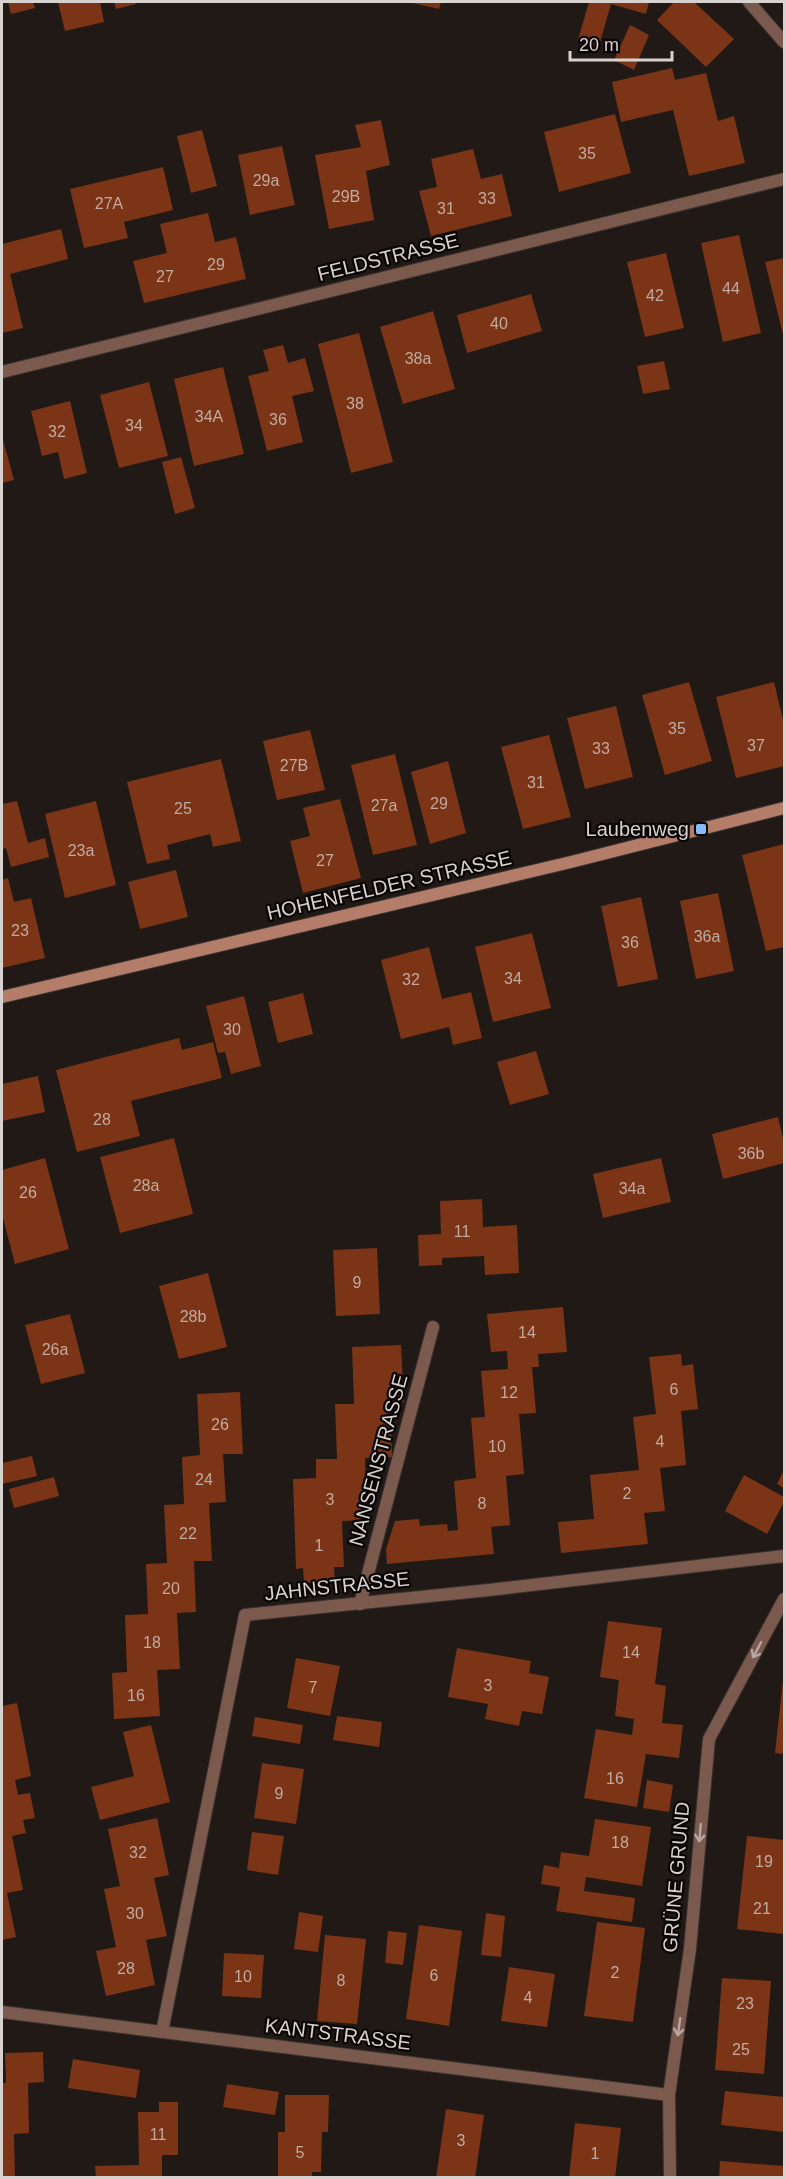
<svg xmlns="http://www.w3.org/2000/svg" width="786" height="2179" font-family="Helvetica,sans-serif">
<style>
.building{fill:#7c3416}
.lines{fill:none;stroke-linecap:round;stroke-linejoin:round}
.street-casing{stroke:#3a3330;stroke-width:14}
.secondary-casing{stroke:#3a3330;stroke-width:14}
.street{stroke:#7b5a4d;stroke-width:12}
.secondary{stroke:#b37d69;stroke-width:12}
.oneway{stroke:#b7a7a2}
.poi-dot{fill:#83bcfb;stroke:#080504;stroke-width:2}
.labels{text-anchor:middle;stroke-width:4.5;stroke-linejoin:round;paint-order:stroke}
.number-label{font-size:16px;fill:#c0aaa1}
.street-label{font-size:20px;fill:#d7d1cf;stroke:#080504}
.poi-label{font-size:20px;fill:#d7d1cf;stroke:#080504;text-anchor:end}
</style>
<rect width="100%" height="100%" fill="#211916"/>
<g class="building">
<polygon points="8,2 33,2 35,8 11,14"/>
<polygon points="58,2 100,2 104,22 65,31"/>
<polygon points="114,2 135,2 136,4 116,9"/>
<polygon points="408,2 441,2 439,9"/>
<polygon points="589,2 649,2 646,14 611,4 598,49 577,43"/>
<polygon points="674,2 694,2 734,39 706,67 657,20"/>
<polygon points="630,25 649,35 634,70 614,60"/>
<polygon points="672,68 675,80 706,73 718,121 734,116 745,163 689,176 673,110 621,122 612,82"/>
<polygon points="615,114 631,173 559,192 544,132"/>
<polygon points="381,120 390,165 366,171 374,220 329,229 315,155 361,147 355,125"/>
<polygon points="202,130 217,186 191,193 177,136"/>
<polygon points="282,146 295,205 250,215 238,155"/>
<polygon points="473,149 481,179 502,174 512,216 431,236 419,191 437,187 431,159"/>
<polygon points="163,167 173,210 124,222 128,238 84,248 70,189"/>
<polygon points="208,213 215,242 236,237 246,279 144,303 133,261 167,253 160,224"/>
<polygon points="61,229 68,259 10,274 23,328 2,333 2,244"/>
<polygon points="739,235 761,333 723,342 701,243"/>
<polygon points="666,253 684,328 645,337 627,262"/>
<polygon points="784,258 784,338 765,262"/>
<polygon points="531,294 542,331 467,353 457,315"/>
<polygon points="433,311 455,389 403,404 380,327"/>
<polygon points="359,333 393,462 351,473 318,344"/>
<polygon points="283,345 288,363 305,358 314,391 292,396 303,442 267,451 248,376 269,371 263,350"/>
<polygon points="664,361 670,389 643,394 637,366"/>
<polygon points="223,367 244,454 194,466 174,379"/>
<polygon points="149,382 168,456 119,468 100,395"/>
<polygon points="70,401 87,473 64,479 58,452 42,456 31,411"/>
<polygon points="2,436 14,480 2,483"/>
<polygon points="181,457 195,508 175,514 162,462"/>
<polygon points="689,682 712,761 665,775 642,695"/>
<polygon points="774,682 784,724 784,766 736,778 716,697"/>
<polygon points="616,706 633,777 585,789 567,718"/>
<polygon points="310,730 325,790 277,800 263,741"/>
<polygon points="549,735 571,817 523,829 501,747"/>
<polygon points="395,754 417,845 373,855 351,765"/>
<polygon points="221,759 241,841 213,847 210,834 167,845 170,859 147,864 127,782"/>
<polygon points="448,761 466,833 430,844 411,772"/>
<polygon points="340,799 361,878 303,893 290,841 310,836 303,808"/>
<polygon points="17,801 28,843 45,838 49,857 11,867 6,848 2,849 2,804"/>
<polygon points="96,801 116,885 65,898 45,814"/>
<polygon points="784,844 784,947 766,951 742,855"/>
<polygon points="176,870 188,917 140,929 128,882"/>
<polygon points="8,878 14,902 31,898 45,958 2,968 2,880"/>
<polygon points="718,893 734,971 696,979 680,901"/>
<polygon points="641,897 658,979 618,987 601,906"/>
<polygon points="532,933 551,1008 493,1022 475,947"/>
<polygon points="429,947 442,999 471,992 482,1038 453,1045 449,1027 401,1039 381,960"/>
<polygon points="303,993 313,1034 278,1043 268,1002"/>
<polygon points="244,996 261,1066 231,1074 225,1052 218,1053 206,1006"/>
<polygon points="179,1038 182,1050 213,1042 222,1078 131,1101 140,1136 77,1152 56,1070"/>
<polygon points="536,1051 549,1094 510,1105 497,1062"/>
<polygon points="38,1076 45,1112 2,1121 2,1084"/>
<polygon points="778,1117 784,1143 784,1163 723,1179 712,1134"/>
<polygon points="174,1138 193,1214 120,1233 100,1157"/>
<polygon points="45,1158 69,1249 15,1264 2,1214 2,1170"/>
<polygon points="661,1158 671,1202 603,1218 593,1174"/>
<polygon points="482,1199 483,1227 517,1225 519,1273 485,1275 484,1256 442,1258 442,1265 419,1266 418,1235 441,1234 440,1201"/>
<polygon points="377,1248 380,1314 336,1316 333,1250"/>
<polygon points="208,1273 227,1347 179,1359 159,1286"/>
<polygon points="563,1307 567,1352 538,1354 539,1367 532,1367 536,1413 519,1414 524,1474 506,1476 510,1525 491,1527 494,1554 387,1564 386,1549 395,1521 419,1519 420,1526 447,1524 448,1531 458,1530 454,1481 476,1478 471,1418 485,1417 481,1371 508,1369 507,1351 491,1352 487,1314"/>
<polygon points="70,1314 85,1373 41,1384 25,1325"/>
<polygon points="401,1345 404,1402 390,1402 392,1457 365,1458 367,1520 342,1521 344,1567 334,1567 335,1582 304,1583 303,1568 296,1569 293,1479 316,1478 316,1459 337,1459 335,1404 354,1404 352,1347"/>
<polygon points="681,1354 682,1366 693,1364 698,1409 681,1411 686,1465 660,1468 665,1511 644,1513 648,1544 561,1553 558,1522 594,1519 590,1475 639,1470 633,1417 656,1414 649,1357"/>
<polygon points="240,1392 243,1454 223,1454 226,1502 209,1503 212,1561 194,1561 196,1612 177,1613 180,1669 157,1670 160,1716 114,1719 112,1673 127,1672 125,1615 148,1614 146,1564 167,1563 164,1505 184,1504 182,1457 200,1455 197,1394"/>
<polygon points="32,1456 37,1476 2,1484 2,1463"/>
<polygon points="784,1470 784,1488 777,1484"/>
<polygon points="744,1475 784,1497 784,1502 767,1534 725,1511"/>
<polygon points="54,1477 59,1496 14,1508 9,1489"/>
<polygon points="608,1621 662,1628 655,1684 666,1686 662,1723 683,1725 679,1758 646,1754 637,1807 584,1798 596,1729 632,1735 634,1719 615,1716 619,1680 600,1677"/>
<polygon points="457,1648 531,1661 529,1673 549,1677 542,1714 522,1711 519,1726 485,1719 488,1704 448,1697"/>
<polygon points="296,1658 340,1666 330,1716 287,1708"/>
<polygon points="783,1680 784,1681 784,1754 775,1753"/>
<polygon points="17,1703 31,1776 15,1780 18,1795 30,1793 35,1818 23,1820 26,1833 12,1836 23,1890 7,1893 16,1937 2,1940 2,1706"/>
<polygon points="337,1716 382,1722 379,1747 333,1740"/>
<polygon points="255,1717 303,1725 300,1744 252,1736"/>
<polygon points="151,1725 170,1802 100,1820 91,1787 134,1776 123,1732"/>
<polygon points="262,1763 304,1769 296,1824 254,1818"/>
<polygon points="647,1780 673,1785 669,1812 643,1808"/>
<polygon points="157,1818 169,1875 154,1878 167,1936 146,1940 155,1985 106,1996 96,1951 116,1947 104,1889 120,1886 108,1829"/>
<polygon points="595,1819 651,1827 642,1886 586,1877 584,1891 635,1898 632,1922 556,1911 560,1887 541,1884 544,1865 559,1868 561,1852 589,1856"/>
<polygon points="252,1832 284,1836 278,1875 247,1870"/>
<polygon points="747,1836 784,1840 784,1934 737,1929"/>
<polygon points="299,1912 323,1916 318,1952 294,1949"/>
<polygon points="486,1913 505,1916 501,1957 481,1955"/>
<polygon points="597,1922 645,1928 633,2022 584,2016"/>
<polygon points="419,1925 462,1931 449,2026 406,2019"/>
<polygon points="388,1931 407,1933 403,1965 385,1963"/>
<polygon points="325,1935 366,1939 357,2024 317,2021"/>
<polygon points="224,1953 264,1955 261,1998 222,1996"/>
<polygon points="509,1967 555,1974 547,2027 501,2021"/>
<polygon points="722,1978 771,1981 764,2074 715,2070"/>
<polygon points="43,2052 44,2082 28,2083 29,2133 14,2134 15,2178 2,2178 2,2083 6,2083 5,2053"/>
<polygon points="73,2059 140,2070 136,2098 68,2088"/>
<polygon points="227,2084 279,2092 275,2115 223,2107"/>
<polygon points="725,2091 784,2097 784,2132 721,2125"/>
<polygon points="285,2095 329,2095 328,2132 322,2132 321,2172 312,2172 312,2178 278,2178 278,2132 285,2132"/>
<polygon points="159,2102 178,2102 178,2155 162,2155 162,2178 96,2178 95,2166 139,2165 138,2112 159,2112"/>
<polygon points="446,2109 484,2115 475,2178 436,2178"/>
<polygon points="575,2123 621,2128 615,2178 569,2178"/>
<polygon points="720,2161 784,2166 784,2178 719,2178"/>
</g>
<g class="lines">
<defs>
<g id="street">
<polyline points="749,2 784,42"/>
<polyline points="2,372 784,179"/>
<polyline points="360,1604 433,1327"/>
<polyline points="2,2012 669,2095"/>
<polyline points="162,2032 245,1615 489,1590 784,1556"/>
<polyline points="670,2178 669,2095 690,1949 709,1739 784,1599"/>
</g>
<polyline id="secondary" points="2,997 571,862 784,808"/>
</defs>
<use href="#street" class="street-casing"/>
<use href="#secondary" class="secondary-casing"/>
<use href="#street" class="street"/>
<use href="#secondary" class="secondary"/>
</g>
<defs><path id="oneway-shaft" d="M-6 0H5M1.5-3L5.5 0L1.5 3" fill="none" stroke-width="1.6" stroke-linecap="round" stroke-linejoin="round" transform="scale(1.5)"/></defs>
<g class="oneway">
<use href="#oneway-shaft" transform="translate(757 1650) rotate(118)"/>
<use href="#oneway-shaft" transform="translate(700 1833) rotate(95)"/>
<use href="#oneway-shaft" transform="translate(679 2027) rotate(98)"/>
</g>
<rect class="poi-dot" x="695" y="823" width="12" height="12" rx="3"/>
<g class="labels">
<g class="number-label">
<text x="587" y="159">35</text>
<text x="266" y="186">29a</text>
<text x="346" y="202">29B</text>
<text x="487" y="204">33</text>
<text x="109" y="209">27A</text>
<text x="446" y="214">31</text>
<text x="216" y="270">29</text>
<text x="165" y="282">27</text>
<text x="731" y="294">44</text>
<text x="655" y="301">42</text>
<text x="499" y="329">40</text>
<text x="418" y="364">38a</text>
<text x="355" y="409">38</text>
<text x="209" y="422">34A</text>
<text x="278" y="425">36</text>
<text x="134" y="431">34</text>
<text x="57" y="437">32</text>
<text x="677" y="734">35</text>
<text x="756" y="751">37</text>
<text x="601" y="754">33</text>
<text x="294" y="771">27B</text>
<text x="536" y="788">31</text>
<text x="439" y="809">29</text>
<text x="384" y="811">27a</text>
<text x="183" y="814">25</text>
<text x="81" y="856">23a</text>
<text x="325" y="866">27</text>
<text x="20" y="936">23</text>
<text x="707" y="942">36a</text>
<text x="630" y="948">36</text>
<text x="513" y="984">34</text>
<text x="411" y="985">32</text>
<text x="232" y="1035">30</text>
<text x="102" y="1125">28</text>
<text x="751" y="1159">36b</text>
<text x="146" y="1191">28a</text>
<text x="632" y="1194">34a</text>
<text x="28" y="1198">26</text>
<text x="462" y="1237">11</text>
<text x="357" y="1288">9</text>
<text x="193" y="1322">28b</text>
<text x="527" y="1338">14</text>
<text x="55" y="1355">26a</text>
<text x="674" y="1395">6</text>
<text x="509" y="1398">12</text>
<text x="220" y="1430">26</text>
<text x="660" y="1447">4</text>
<text x="497" y="1452">10</text>
<text x="204" y="1485">24</text>
<text x="627" y="1499">2</text>
<text x="330" y="1505">3</text>
<text x="482" y="1509">8</text>
<text x="188" y="1539">22</text>
<text x="319" y="1551">1</text>
<text x="171" y="1594">20</text>
<text x="152" y="1648">18</text>
<text x="631" y="1658">14</text>
<text x="488" y="1691">3</text>
<text x="313" y="1693">7</text>
<text x="136" y="1701">16</text>
<text x="615" y="1784">16</text>
<text x="279" y="1799">9</text>
<text x="620" y="1848">18</text>
<text x="138" y="1858">32</text>
<text x="764" y="1867">19</text>
<text x="762" y="1914">21</text>
<text x="135" y="1919">30</text>
<text x="126" y="1974">28</text>
<text x="615" y="1978">2</text>
<text x="434" y="1981">6</text>
<text x="243" y="1982">10</text>
<text x="341" y="1986">8</text>
<text x="528" y="2003">4</text>
<text x="745" y="2009">23</text>
<text x="741" y="2055">25</text>
<text x="158" y="2140">11</text>
<text x="461" y="2146">3</text>
<text x="300" y="2158">5</text>
<text x="595" y="2159">1</text>
</g>
<g class="street-label">
<text transform="translate(388 257) rotate(-14)" y="7">FELDSTRASSE</text>
<text transform="translate(389 885) rotate(-13)" y="7">HOHENFELDER STRASSE</text>
<text transform="translate(378 1460) rotate(-75)" y="7">NANSENSTRASSE</text>
<text transform="translate(337 1586) rotate(-6)" y="7">JAHNSTRASSE</text>
<text transform="translate(676 1877) rotate(-85)" y="7">GRÜNE GRUND</text>
<text transform="translate(338 2034) rotate(7)" y="7">KANTSTRASSE</text>
</g>
<g class="poi-label">
<text x="689" y="836">Laubenweg</text>
</g>
</g>
<rect width="786" height="2179" fill="none" stroke="#d7d1cf" stroke-width="6"/>
<path d="M570 51v9h102v-9" fill="none" stroke="#d7d1cf" stroke-width="3"/>
<text x="579" y="51" font-size="18" fill="#d7d1cf" stroke="#080504" stroke-width="4.5" paint-order="stroke">20 m</text>
</svg>
